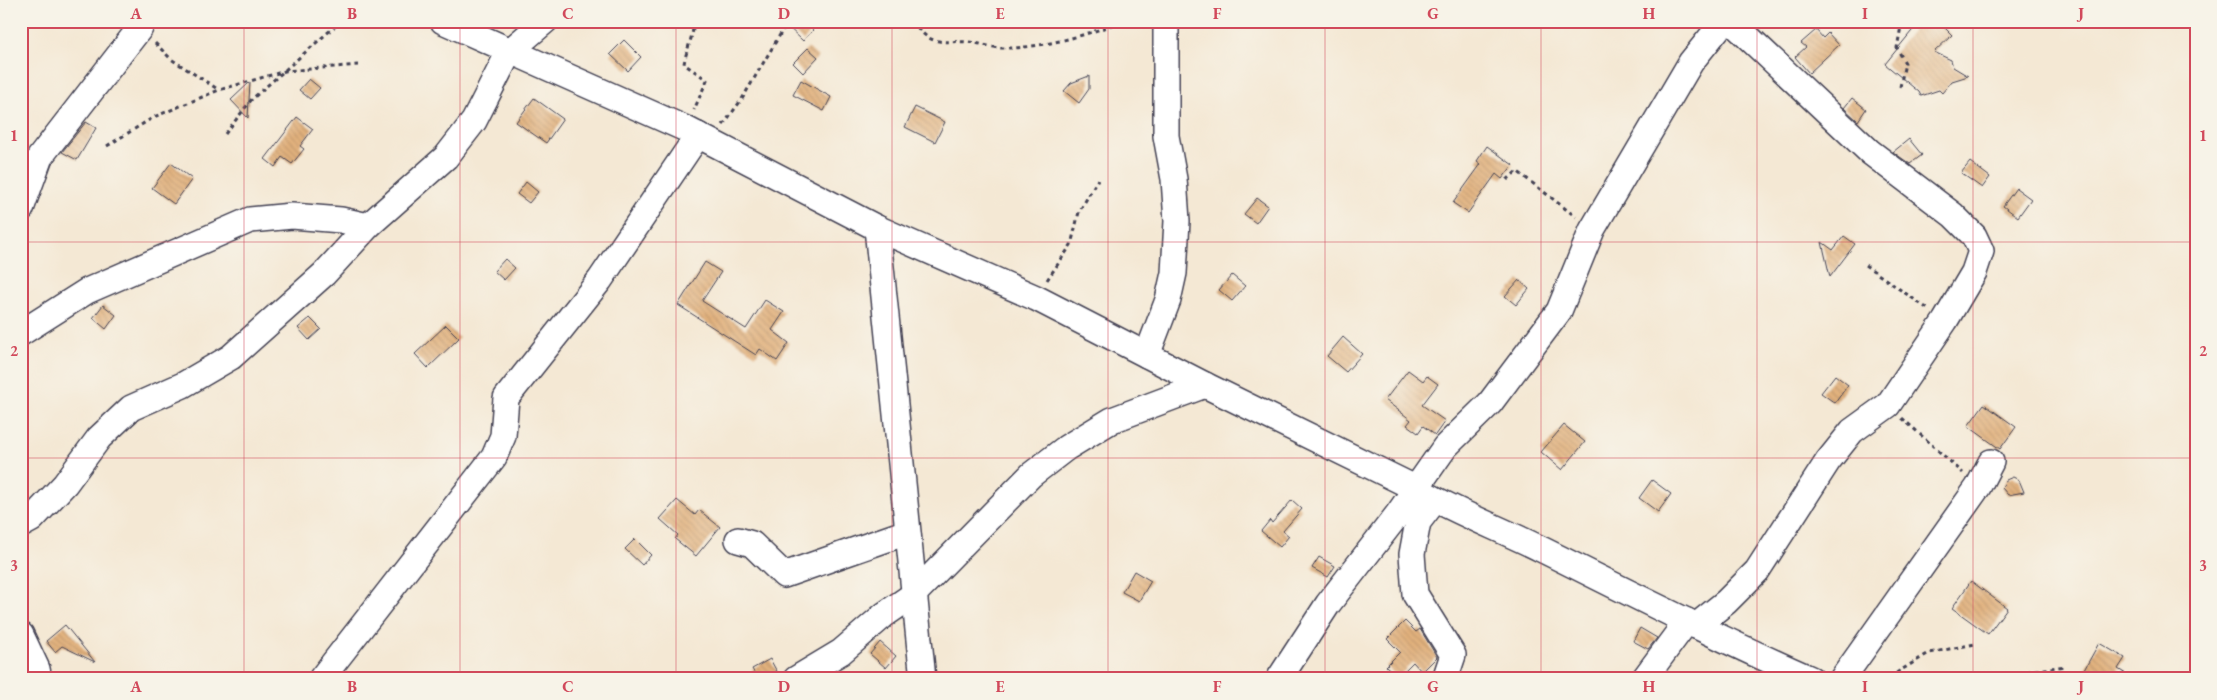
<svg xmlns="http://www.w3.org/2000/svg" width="2217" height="700" font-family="'EB Garamond',serif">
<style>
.building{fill:url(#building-back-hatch)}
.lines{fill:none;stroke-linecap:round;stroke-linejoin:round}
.minor-casing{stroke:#424052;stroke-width:28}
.path{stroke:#424052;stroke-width:3;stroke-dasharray:4 4;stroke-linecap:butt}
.minor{stroke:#fff;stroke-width:25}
.grid{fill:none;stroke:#d1495b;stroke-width:1;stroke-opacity:0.55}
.neatline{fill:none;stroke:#d1495b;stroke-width:2}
.grid-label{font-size:16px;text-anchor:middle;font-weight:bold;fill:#d1495b}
</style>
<defs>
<pattern id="building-back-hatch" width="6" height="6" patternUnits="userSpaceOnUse" patternTransform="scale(1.25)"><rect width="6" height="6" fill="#e1b17d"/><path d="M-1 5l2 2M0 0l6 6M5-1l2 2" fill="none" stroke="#c1986d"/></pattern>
</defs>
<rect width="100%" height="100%" fill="#f7f3e8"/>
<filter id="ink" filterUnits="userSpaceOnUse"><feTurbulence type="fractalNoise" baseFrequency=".02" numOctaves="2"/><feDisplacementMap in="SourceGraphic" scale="10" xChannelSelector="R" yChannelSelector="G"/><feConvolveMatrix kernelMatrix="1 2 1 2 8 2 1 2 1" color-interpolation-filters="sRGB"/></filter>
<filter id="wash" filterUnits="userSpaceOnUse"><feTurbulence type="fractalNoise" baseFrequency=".0096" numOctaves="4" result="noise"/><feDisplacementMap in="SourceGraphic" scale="20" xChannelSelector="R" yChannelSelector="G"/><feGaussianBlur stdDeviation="1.12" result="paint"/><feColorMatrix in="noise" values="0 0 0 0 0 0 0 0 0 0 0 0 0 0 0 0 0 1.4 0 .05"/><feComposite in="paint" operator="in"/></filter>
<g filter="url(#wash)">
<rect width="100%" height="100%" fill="#f4e8d4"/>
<g id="blocks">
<g class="building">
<polygon points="782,21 804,21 813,30 803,41"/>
<polygon points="1920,21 1938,21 1952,35 1934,52 1951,60 1953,67 1968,76 1952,81 1942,93 1939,90 1921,96 1919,92 1885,64"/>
<polygon points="1816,30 1823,38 1828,33 1839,45 1809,73 1795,57 1806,47 1801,43"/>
<polygon points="624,40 641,57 628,71 610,54"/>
<polygon points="808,48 818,57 803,73 793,63"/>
<polygon points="1089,76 1089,89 1079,103 1064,91 1071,83"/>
<polygon points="309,79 320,88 310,99 299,90"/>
<polygon points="801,80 831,97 824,111 793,95"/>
<polygon points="250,82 248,118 231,100"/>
<polygon points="534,98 563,119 546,143 516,122"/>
<polygon points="1852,98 1866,109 1858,121 1844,108"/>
<polygon points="915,107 945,122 935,142 905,127"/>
<polygon points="297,117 313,129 300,146 304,149 292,164 282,157 275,167 265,159"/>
<polygon points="86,122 96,128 77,160 62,152"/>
<polygon points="1909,139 1922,155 1910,164 1893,152"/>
<polygon points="1487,146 1513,165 1502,179 1496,174 1468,213 1453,203 1481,164 1477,161"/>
<polygon points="1970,162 1990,177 1982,188 1961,173"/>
<polygon points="171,163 192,179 174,204 152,188"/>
<polygon points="526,182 538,192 529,203 517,194"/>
<polygon points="2016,188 2031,199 2018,217 2003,206"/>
<polygon points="1257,198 1268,206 1256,223 1244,214"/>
<polygon points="1844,236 1855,244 1830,277 1822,242 1833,250"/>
<polygon points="505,259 515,268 504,280 494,271"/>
<polygon points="705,262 721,272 702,301 746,329 765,300 784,312 772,330 789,343 777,361 760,349 756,355 678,305"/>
<polygon points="1232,275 1245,286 1232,301 1219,290"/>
<polygon points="1519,280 1529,289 1516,305 1505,296"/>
<polygon points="103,305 116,315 106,329 93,318"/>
<polygon points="310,318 321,329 309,340 298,328"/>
<polygon points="446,325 459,338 428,368 415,354"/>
<polygon points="1343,337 1362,354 1346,372 1327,356"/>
<polygon points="1408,370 1423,381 1427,376 1438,384 1422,405 1445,421 1435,435 1423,426 1418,433 1407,425 1411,420 1385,400"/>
<polygon points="1835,375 1848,385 1835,403 1821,393"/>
<polygon points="1984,404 2016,427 2000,449 1968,426"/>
<polygon points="1564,425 1585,442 1562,470 1541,452"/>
<polygon points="2013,477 2019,480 2024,492 2008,495 2002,488 2006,480"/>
<polygon points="1652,480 1671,494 1658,512 1639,498"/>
<polygon points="677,500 695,515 699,510 720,527 696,556 675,539 678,535 660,519"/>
<polygon points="1292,500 1302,509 1283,531 1289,536 1280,547 1261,531 1270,520 1272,523"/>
<polygon points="635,539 651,555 642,565 625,549"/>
<polygon points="1319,557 1335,566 1328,577 1312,568"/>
<polygon points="1134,571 1151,581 1139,601 1122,592"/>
<polygon points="1971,581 2007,608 1988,634 1952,608"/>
<polygon points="1405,621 1416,632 1420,629 1437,657 1422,672 1413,662 1398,677 1386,666 1400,652 1387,639"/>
<polygon points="65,625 95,662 62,646 55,652 46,641"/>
<polygon points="1640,628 1657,638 1648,649 1633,641"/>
<polygon points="880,642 896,656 886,668 870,654"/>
<polygon points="2099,643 2125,658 2118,669 2134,679 2079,679"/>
<polygon points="770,659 781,679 758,679 752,669"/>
</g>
</g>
</g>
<g filter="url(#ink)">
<use href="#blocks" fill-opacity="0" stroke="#424052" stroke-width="1"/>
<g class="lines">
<defs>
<g id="minor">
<path d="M 443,21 L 686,129 L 877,228 L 1036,298 L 1205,385 L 1415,488 C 1455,512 1499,528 1541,549 C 1630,593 1719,639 1811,679"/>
<polyline points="21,209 40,157 140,28 142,21"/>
<polyline points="877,228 923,679"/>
<polyline points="21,333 87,291 250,220 292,216 341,220 368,226"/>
<polyline points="1147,355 1168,300 1174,273 1177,221 1174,179 1166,136 1166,21"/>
<polyline points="1435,500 1418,522 1412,554 1415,594 1453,655 1445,679"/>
<polyline points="21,525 32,519 65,484 99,438 131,408 183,385 231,357 324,274 368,226 446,157 474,121 509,52 545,21"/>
<polyline points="738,540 752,544 784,575 907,532"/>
<polyline points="1696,626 1726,602 1757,571 1828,461 1852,431 1888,405 1945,321 1974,272 1981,251 1974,236 1953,215 1870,152 1731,21"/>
<polyline points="21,635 37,669 39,679"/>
<polyline points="321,679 494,457 503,436 506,398 600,280 698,135"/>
<polyline points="796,679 841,652 884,615 913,595 1031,475 1066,448 1112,420 1205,385"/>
<polyline points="1279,679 1328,604 1398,514 1445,447 1490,403 1559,311 1592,230 1691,62 1724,21"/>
<polyline points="1644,679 1687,621"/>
<polyline points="1842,679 1978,487 1991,462"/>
</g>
</defs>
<use href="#minor" class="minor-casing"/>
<g class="path">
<path d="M 693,21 C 695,33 686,50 684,64 L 707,80 L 694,110"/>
<path d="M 913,21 C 930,48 942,40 969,42 C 980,43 991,48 1003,48 C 1038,49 1089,35 1121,21"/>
<polyline points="155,43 171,59 219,90"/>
<polyline points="1900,87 1905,63 1897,48 1902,21"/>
<polyline points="723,125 742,99 788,21"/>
<polyline points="225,134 252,99 341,21"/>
<polyline points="107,146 154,117 219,90 285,71 359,65"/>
<polyline points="1507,180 1517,171 1576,217"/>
<polyline points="1865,265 1928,309"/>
<polyline points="1047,280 1071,245 1079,212 1098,179"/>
<polyline points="1902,418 1963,473"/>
<polyline points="1892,679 1893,675 1929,653 1975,644"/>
<polyline points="2022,679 2030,671 2065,666"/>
</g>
<use href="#minor" class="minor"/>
</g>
</g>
<path class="grid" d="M 244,21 L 244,679M 460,21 L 460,679M 676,21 L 676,679M 892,21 L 892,679M 1108,21 L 1108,679M 1325,21 L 1325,679M 1541,21 L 1541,679M 1757,21 L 1757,679M 1973,21 L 1973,679M 21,242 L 2196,242M 21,458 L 2196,458"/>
<rect width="2217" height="700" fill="none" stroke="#f7f3e8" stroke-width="55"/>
<rect x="28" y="28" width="2162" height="644" class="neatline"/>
<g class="grid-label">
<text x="136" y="19">A</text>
<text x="352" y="19">B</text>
<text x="568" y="19">C</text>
<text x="784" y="19">D</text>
<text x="1000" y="19">E</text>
<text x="1217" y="19">F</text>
<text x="1433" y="19">G</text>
<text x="1649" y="19">H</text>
<text x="1865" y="19">I</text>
<text x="2081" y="19">J</text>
<text x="14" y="141">1</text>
<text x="2203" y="141">1</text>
<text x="14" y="356">2</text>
<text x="2203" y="356">2</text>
<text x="14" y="571">3</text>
<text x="2203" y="571">3</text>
<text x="136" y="692">A</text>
<text x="352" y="692">B</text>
<text x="568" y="692">C</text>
<text x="784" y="692">D</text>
<text x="1000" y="692">E</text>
<text x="1217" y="692">F</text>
<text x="1433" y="692">G</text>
<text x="1649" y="692">H</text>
<text x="1865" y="692">I</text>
<text x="2081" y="692">J</text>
</g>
</svg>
